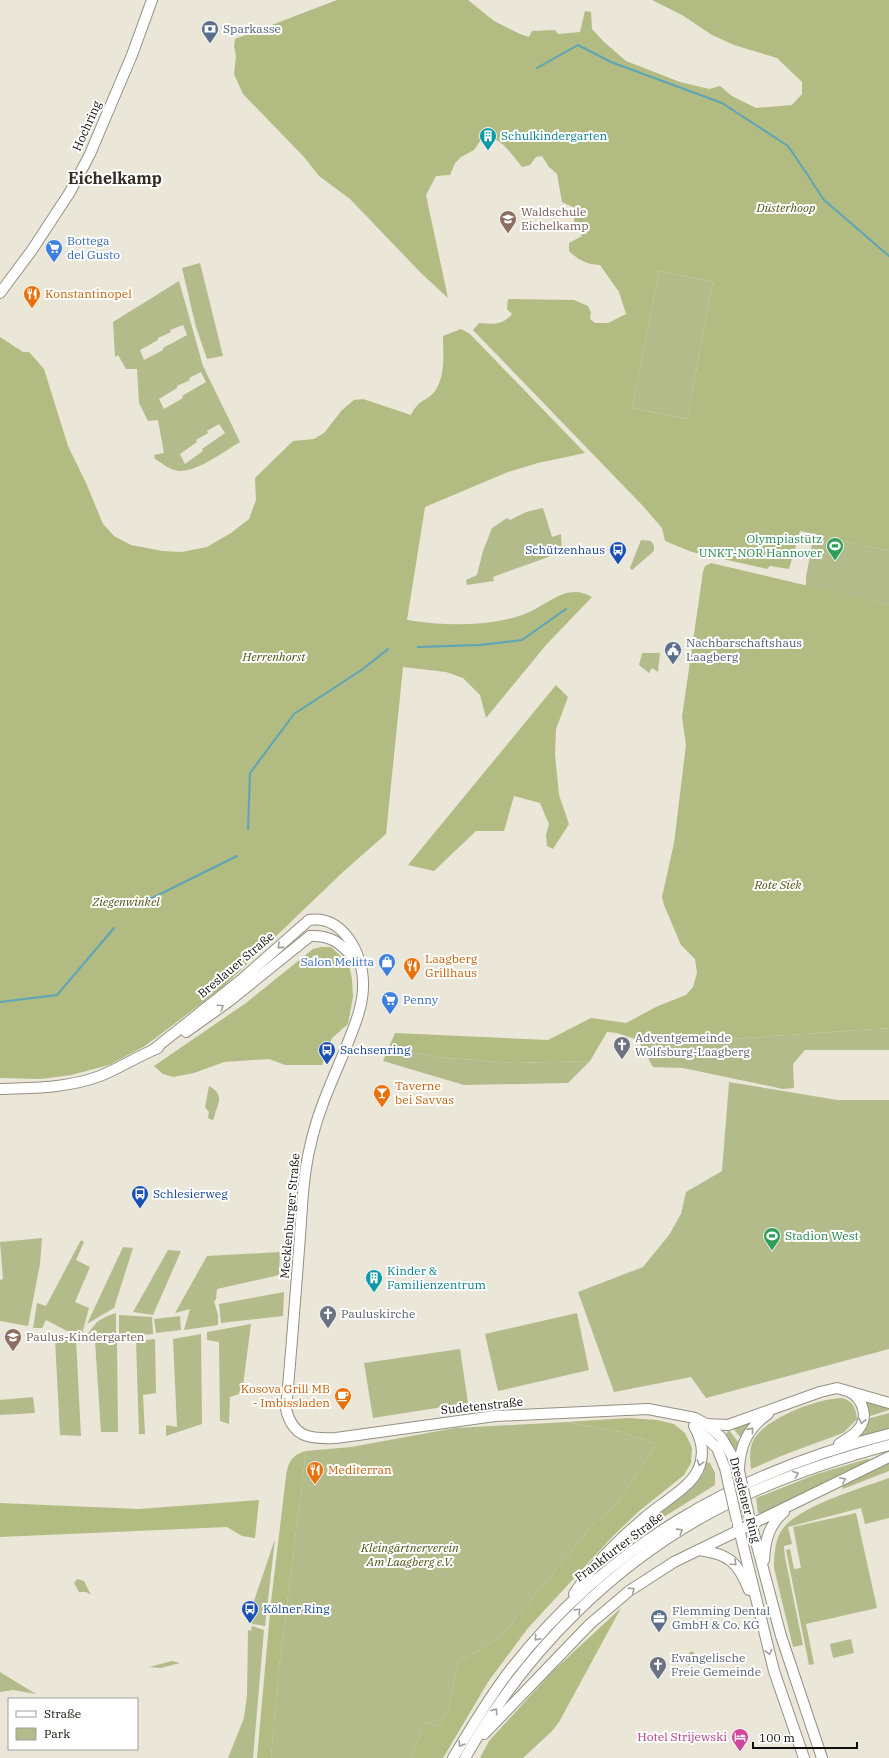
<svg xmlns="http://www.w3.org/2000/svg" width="889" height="1758" font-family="'IBM Plex Serif',serif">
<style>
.green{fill:#b3bb8b;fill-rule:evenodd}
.forest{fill:#b2bb81;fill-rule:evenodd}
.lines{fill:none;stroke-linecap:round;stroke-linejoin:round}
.stream{stroke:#5ca5b8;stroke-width:2}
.minor-casing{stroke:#949084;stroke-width:12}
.minor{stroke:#fff;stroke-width:10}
.minor-bridge-casing{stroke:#949084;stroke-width:12;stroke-linecap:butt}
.minor-bridge{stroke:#fff;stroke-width:10}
.oneway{stroke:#a09f9d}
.labels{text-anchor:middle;stroke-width:4;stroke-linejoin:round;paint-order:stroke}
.service-label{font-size:12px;fill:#4e5e75;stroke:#fff;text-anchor:start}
.street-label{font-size:12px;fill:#110f0b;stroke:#fff}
.culture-label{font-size:12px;fill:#0d838f;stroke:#fff;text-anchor:start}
.park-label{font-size:12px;font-style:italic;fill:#4d5412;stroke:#fff}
.education-label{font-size:12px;fill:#785e54;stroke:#fff;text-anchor:start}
.shop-label{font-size:12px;fill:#366cbe;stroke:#fff;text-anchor:start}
.food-label{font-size:12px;fill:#c56008;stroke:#fff;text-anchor:start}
.leisure-label{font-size:12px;fill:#27864d;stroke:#fff;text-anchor:end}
.transit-label{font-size:12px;fill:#164399;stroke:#fff;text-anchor:start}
.worship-label{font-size:12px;fill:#5b616d;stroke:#fff;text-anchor:start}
.hotel-label{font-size:12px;fill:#b23c85;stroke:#fff;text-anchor:end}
.district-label{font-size:16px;font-weight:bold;fill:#322e24;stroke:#fff}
</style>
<rect width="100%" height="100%" fill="#eae6d8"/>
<g class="green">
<polygon points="200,263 223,356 207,359 196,327 182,268"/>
<polygon points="659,271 713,282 687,419 632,408"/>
<path d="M 179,281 L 203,366 L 240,442 C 224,451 193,476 174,470 C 167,468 161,462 155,459 L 154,455 L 164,453 L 158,420 L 148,421 L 139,403 L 137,369 L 126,369 L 118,355 L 115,357 L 113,322 ZM 183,325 L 187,335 L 163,348 L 163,350 L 144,360 L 140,350 L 158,340 L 158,338 L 171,332 L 170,330 ZM 201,372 L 206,382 L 182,396 L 183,398 L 164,409 L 159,399 L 177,388 L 177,386 L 190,380 L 189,378 ZM 219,424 L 225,433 L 202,449 L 203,451 L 185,464 L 180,454 L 197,442 L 196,440 L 208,433 L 207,431 Z"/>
<polygon points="543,508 552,537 561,534 562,552 493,577 494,581 467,585 466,580 477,575 483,551 492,528 507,518 510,520 526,512"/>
<polygon points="814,534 889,551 889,605 806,586 806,577"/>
<polygon points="641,540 651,541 654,546 654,551 632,570 630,568"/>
<polygon points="642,653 660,653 658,672 652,668 649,673 639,665"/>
<polygon points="889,1028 889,1050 805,1050 793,1064 794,1088 783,1089 683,1068 653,1067 638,1040 646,1039 688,1042"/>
<polygon points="389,1047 434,1057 515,1063 590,1061 568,1083 464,1085 383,1061"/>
<polygon points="729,1082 837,1100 889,1100 889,1349 706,1398 691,1377 614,1392 578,1292 643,1267 669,1235 681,1214 686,1192 722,1171"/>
<path d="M 209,1086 C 227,1096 216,1105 214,1119 L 212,1120 L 208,1118 L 209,1112 L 205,1107 Z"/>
<polygon points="42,1238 40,1264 28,1326 0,1321 0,1280 3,1279 0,1242"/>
<polygon points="81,1240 84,1242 76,1260 90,1267 75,1302 89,1308 82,1334 72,1331 71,1333 46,1320 42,1328 33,1328 37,1303 46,1306"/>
<polygon points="123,1247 133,1248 114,1308 87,1324"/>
<polygon points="168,1250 181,1251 153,1315 133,1312"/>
<polygon points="280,1252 279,1275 217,1289 216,1300 214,1301 218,1315 218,1325 184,1330 190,1309 175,1313 207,1256"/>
<polygon points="284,1292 283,1316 221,1323 219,1304"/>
<path d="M 116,1313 L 116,1338 L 87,1336 C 96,1321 99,1319 116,1313 Z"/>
<polygon points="577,1313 589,1370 498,1391 485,1334"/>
<polygon points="119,1315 152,1317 153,1334 119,1337"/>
<polygon points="180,1316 181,1330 156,1333 154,1319"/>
<polygon points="251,1324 242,1393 230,1397 229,1424 220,1421 219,1342 207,1340 207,1332"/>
<polygon points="201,1334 202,1424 166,1436 166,1425 177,1427 173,1339"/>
<polygon points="55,1339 76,1339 81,1436 60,1435"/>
<polygon points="155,1339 156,1393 143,1395 145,1434 139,1434 136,1341"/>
<polygon points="95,1341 117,1341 118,1432 101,1432"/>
<polygon points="460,1349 468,1403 373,1418 364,1363"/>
<polygon points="33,1397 35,1413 0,1415 0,1400"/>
<polygon points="863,1397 889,1407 889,1410 867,1417"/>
<path d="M 842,1398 C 853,1401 856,1408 857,1419 L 843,1433 L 786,1454 L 751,1469 C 750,1459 749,1448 754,1439 C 766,1418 819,1398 842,1398 Z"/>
<polygon points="889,1413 889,1429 856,1439 867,1419"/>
<polygon points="751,1420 752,1422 741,1438 732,1427"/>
<polygon points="567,1422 621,1432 657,1444 617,1504 593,1525 500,1638 458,1662 449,1708 438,1727 425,1722 412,1758 271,1758 278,1676 306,1451 351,1447 455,1428"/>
<polygon points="729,1430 739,1443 737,1452 732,1453 724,1437"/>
<polygon points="867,1459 873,1460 767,1513 758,1513 756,1498 817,1474"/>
<polygon points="706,1462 710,1463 715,1473 715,1485 659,1520 623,1547 621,1545 646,1521 698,1479 704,1472"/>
<polygon points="889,1463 889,1471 843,1489 842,1486"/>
<path d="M 889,1478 L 889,1518 L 865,1524 L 861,1508 L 788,1527 L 792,1544 L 784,1546 L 785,1557 L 803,1645 L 793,1647 L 774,1568 C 774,1557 775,1544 779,1535 C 790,1508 862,1488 889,1478 Z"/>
<polygon points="856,1513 877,1608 806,1624 814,1664 809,1665 786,1550 790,1549 794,1569 801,1568 793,1527"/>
<polygon points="275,1539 265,1626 252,1624 253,1604"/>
<polygon points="77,1579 84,1581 91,1595 86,1592 79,1592 74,1583"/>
<polygon points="252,1626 264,1630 253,1758 228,1758 244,1718 247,1695 248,1630 251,1631"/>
<polygon points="851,1639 854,1653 833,1658 830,1644"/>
<polygon points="692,1651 697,1656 694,1663 688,1665 687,1655"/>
<polygon points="172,1661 180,1663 161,1668 149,1667"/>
<polygon points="0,1672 36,1694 13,1690 0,1692"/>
</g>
<g class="forest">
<path d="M 337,0 L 468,0 L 494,21 L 520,34 L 529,37 L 532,31 L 555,30 L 558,34 L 580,32 L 585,11 L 591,12 L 592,29 L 603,41 L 626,61 L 680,82 L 709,89 L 720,86 L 732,96 L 756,108 L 792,105 L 802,94 L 802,82 L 777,58 L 734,45 L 712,35 L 682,15 L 652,0 L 889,0 L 889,551 L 800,531 L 789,569 L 770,566 L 767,569 L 692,552 L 665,541 L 662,528 L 642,505 L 473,330 L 479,323 C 493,324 502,326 512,314 L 507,309 L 508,299 L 574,300 L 588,306 L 591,312 L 590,319 L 595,323 L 608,323 L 626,314 L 619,292 L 600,265 C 587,264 579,261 569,251 L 569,243 L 582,236 L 581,232 L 574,221 L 575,208 L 562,202 L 557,174 L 549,167 L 542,156 L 536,157 L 530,165 L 522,167 C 513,156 500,135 483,137 L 474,150 L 461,157 L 455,163 L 450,175 L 436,176 L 426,195 L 448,298 L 422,274 L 350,199 L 319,176 L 304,157 L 243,94 L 234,74 L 236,56 L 234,46 L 235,39 ZM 659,271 L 713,282 L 687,419 L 632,408 Z"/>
<path d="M 461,329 L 470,334 L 585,453 L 538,463 L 508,472 L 425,507 L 407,620 C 444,626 486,627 522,615 C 546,607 566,581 592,597 L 546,645 L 486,718 L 480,695 L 463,678 L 446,672 L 403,667 L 386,834 L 344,871 L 223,987 L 145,1046 L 109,1065 L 71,1075 L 41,1079 L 0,1078 L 0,337 L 23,352 L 29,352 L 44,369 L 68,446 L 86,483 L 103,524 L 114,536 L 131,545 L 162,551 L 182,552 L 207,547 L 231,533 L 249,519 L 256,500 L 255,478 L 293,441 L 314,439 L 324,433 L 342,410 L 354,400 L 363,399 L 411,415 C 419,398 427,402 435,391 C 446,375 443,354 443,336 Z"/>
<polygon points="711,563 889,605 889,1028 688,1042 646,1039 638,1040 617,1033 607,1032 590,1061 515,1063 434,1057 389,1047 395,1033 548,1040 591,1018 626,1023 658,1006 686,995 693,987 697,973 695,959 681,945 664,905 662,897 674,843 686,745 682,717 703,572 705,566"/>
<polygon points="556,685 568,697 556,729 555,755 559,795 569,824 553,849 547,846 546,835 549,824 540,803 514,796 504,831 476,831 434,871 408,865"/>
<polygon points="321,947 331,947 349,964 352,980 353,997 348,1024 332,1038 322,1065 285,1065 269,1059 224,1062 194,1073 173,1077 163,1074 154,1066 246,1003 313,949"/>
<polygon points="628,1418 657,1420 674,1424 685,1433 692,1448 691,1463 684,1475 638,1512 612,1537 528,1628 488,1682 443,1758 412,1758 425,1722 438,1727 449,1708 458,1662 500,1638 593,1525 617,1504 657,1444 621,1432 567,1422"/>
<path d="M 306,1451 L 278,1676 L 271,1758 L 257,1758 L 271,1602 L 286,1477 C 288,1463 291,1455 306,1451 Z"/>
<polygon points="259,1500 255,1538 242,1536 227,1527 0,1537 0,1503 139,1509"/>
<polygon points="621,1608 559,1722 552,1731 523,1758 480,1758 489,1741 552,1672"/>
</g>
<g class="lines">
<g class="stream">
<polyline points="537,68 578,45 611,62 722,103 788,146 811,180"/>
<polyline points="812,182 824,200 889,256"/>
<polyline points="418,647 480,645 522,640 566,609"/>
<polyline points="248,829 250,773 294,714 363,669 388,649"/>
<polyline points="138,905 237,856"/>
<polyline points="0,1002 57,995 114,928"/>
</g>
<defs>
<g id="minor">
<polyline points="0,293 32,250 70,192 90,154 132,55 152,0"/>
<path d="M 186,1032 L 228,1002 L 310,936 C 335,935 342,946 358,962"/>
<path d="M 153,1050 L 241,980 L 309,920 C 343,914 363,955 363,983 C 364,1006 353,1029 345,1050 C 332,1081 317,1113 310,1147 C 302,1180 302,1215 299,1249 C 295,1302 291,1356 286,1409 C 293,1438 310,1439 336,1438 L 495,1416 L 648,1409 L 695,1418 L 706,1424 L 721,1437 L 731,1454 L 739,1471"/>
<path d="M 0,1089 C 33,1088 68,1088 100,1076 C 120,1068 138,1056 158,1048"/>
<polyline points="706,1424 728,1425 820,1392 837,1388 889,1403"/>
<polyline points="698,1430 717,1448 725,1468"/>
<path d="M 839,1444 C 852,1436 868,1427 863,1409 C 861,1401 857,1396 850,1392"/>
<path d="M 739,1469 C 740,1445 748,1428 768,1414"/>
<polyline points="750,1519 781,1636 822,1758"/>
<polyline points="738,1525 774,1671 804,1758"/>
<path d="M 699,1550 C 729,1554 738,1562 749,1590"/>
<path d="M 764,1560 C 765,1540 769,1525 784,1512"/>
<path d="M 574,1594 C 592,1566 617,1541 642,1520 C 658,1505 689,1489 698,1470 C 705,1455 702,1440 694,1426"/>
<polyline points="484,1734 590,1624 629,1591 674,1562 889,1457"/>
<path d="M 453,1758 C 471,1728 489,1697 511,1669 C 607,1546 739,1471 889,1434"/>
<path d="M 465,1758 C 525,1651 617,1559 727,1504 C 778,1478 833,1460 889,1445"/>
</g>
</defs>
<use href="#minor" class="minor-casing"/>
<use href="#minor" class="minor"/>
<defs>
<g id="minor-bridge">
<polyline points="725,1468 737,1521"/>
<polyline points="739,1471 749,1516"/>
</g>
</defs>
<use href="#minor-bridge" class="minor-bridge-casing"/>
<use href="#minor-bridge" class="minor-bridge"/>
</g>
<defs><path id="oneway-chevron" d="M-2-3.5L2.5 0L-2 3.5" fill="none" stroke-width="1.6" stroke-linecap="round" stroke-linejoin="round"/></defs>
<g class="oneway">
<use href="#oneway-chevron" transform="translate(280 946) rotate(139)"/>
<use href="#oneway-chevron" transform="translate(221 1007) rotate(-35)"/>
<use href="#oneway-chevron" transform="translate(862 1421) rotate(103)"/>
<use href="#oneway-chevron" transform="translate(751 1430) rotate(-51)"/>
<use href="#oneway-chevron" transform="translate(700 1463) rotate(107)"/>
<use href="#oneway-chevron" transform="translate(796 1474) rotate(-20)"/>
<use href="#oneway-chevron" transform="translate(843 1480) rotate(-26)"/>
<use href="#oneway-chevron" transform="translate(680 1531) rotate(-32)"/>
<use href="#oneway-chevron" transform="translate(734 1563) rotate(45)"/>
<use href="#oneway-chevron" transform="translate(632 1590) rotate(-37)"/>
<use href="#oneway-chevron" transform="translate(578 1611) rotate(-44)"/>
<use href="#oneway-chevron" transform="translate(537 1638) rotate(131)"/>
<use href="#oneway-chevron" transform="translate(769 1652) rotate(76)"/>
<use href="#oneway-chevron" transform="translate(495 1711) rotate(-55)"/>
<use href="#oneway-chevron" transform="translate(461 1744) rotate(121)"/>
</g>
<defs>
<symbol id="bank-pin" viewBox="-11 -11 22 30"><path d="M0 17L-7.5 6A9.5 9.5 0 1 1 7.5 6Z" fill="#5c6f8a" stroke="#fff"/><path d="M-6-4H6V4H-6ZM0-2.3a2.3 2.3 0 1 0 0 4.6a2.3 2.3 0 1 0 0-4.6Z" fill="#fff"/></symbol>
<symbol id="building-pin" viewBox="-11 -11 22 30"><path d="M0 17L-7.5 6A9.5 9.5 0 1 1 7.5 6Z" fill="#0f9aa8" stroke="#fff"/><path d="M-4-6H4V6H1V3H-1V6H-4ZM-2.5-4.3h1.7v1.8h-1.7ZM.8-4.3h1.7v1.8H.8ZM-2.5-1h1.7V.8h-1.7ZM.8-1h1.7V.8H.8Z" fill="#fff"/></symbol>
<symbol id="school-pin" viewBox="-11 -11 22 30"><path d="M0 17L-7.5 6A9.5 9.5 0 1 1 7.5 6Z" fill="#8d6e63" stroke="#fff"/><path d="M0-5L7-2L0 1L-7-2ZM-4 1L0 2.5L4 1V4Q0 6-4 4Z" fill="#fff"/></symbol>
<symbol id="supermarket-pin" viewBox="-11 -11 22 30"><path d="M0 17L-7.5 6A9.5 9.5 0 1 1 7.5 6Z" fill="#3f7fe0" stroke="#fff"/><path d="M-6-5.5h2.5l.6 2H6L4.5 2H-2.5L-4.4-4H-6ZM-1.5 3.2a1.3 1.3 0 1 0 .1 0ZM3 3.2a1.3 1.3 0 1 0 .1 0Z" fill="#fff"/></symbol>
<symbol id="restaurant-pin" viewBox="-11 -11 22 30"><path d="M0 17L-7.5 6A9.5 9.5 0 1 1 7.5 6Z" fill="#e8710a" stroke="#fff"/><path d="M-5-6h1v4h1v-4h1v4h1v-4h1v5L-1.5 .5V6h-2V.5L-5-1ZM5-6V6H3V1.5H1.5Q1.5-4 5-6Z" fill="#fff"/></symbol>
<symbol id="stadium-pin" viewBox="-11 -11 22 30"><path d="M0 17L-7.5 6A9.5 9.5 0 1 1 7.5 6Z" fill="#2e9e5b" stroke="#fff"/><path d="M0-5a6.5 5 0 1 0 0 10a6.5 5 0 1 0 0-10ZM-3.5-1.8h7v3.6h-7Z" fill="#fff"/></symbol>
<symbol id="bus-pin" viewBox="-11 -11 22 30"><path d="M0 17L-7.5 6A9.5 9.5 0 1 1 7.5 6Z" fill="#1a4fb4" stroke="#fff"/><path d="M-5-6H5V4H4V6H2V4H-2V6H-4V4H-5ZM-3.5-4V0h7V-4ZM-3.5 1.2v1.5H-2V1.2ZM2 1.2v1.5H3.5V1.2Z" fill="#fff"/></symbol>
<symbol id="civic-pin" viewBox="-11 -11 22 30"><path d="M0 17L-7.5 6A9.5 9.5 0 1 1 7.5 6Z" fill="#5c6f8a" stroke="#fff"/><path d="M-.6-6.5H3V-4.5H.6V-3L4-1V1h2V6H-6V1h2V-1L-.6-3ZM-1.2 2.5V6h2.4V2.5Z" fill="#fff"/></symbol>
<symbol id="shop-pin" viewBox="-11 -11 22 30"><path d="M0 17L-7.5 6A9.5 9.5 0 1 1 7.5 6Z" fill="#3f7fe0" stroke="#fff"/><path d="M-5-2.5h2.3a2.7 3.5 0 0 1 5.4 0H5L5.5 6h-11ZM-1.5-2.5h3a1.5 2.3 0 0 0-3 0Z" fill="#fff"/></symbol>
<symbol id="church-pin" viewBox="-11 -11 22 30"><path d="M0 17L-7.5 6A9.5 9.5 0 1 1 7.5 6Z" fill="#6b7280" stroke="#fff"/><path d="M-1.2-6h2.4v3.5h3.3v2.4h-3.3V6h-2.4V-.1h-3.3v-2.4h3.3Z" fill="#fff"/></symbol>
<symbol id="bar-pin" viewBox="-11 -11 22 30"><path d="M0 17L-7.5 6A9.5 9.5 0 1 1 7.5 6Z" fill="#e8710a" stroke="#fff"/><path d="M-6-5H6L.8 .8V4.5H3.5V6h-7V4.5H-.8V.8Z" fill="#fff"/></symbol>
<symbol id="cafe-pin" viewBox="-11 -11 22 30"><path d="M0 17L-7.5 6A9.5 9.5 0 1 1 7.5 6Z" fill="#e8710a" stroke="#fff"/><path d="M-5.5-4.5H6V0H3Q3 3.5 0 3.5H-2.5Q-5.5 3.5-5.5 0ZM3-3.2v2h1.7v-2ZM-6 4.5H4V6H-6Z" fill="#fff"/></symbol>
<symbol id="office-pin" viewBox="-11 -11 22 30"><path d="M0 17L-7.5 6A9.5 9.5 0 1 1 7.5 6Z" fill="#5c6f8a" stroke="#fff"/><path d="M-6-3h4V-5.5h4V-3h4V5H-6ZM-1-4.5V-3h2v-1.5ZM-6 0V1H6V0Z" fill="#fff"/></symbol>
<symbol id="hotel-pin" viewBox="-11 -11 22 30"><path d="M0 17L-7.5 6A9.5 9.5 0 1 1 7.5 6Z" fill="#d1479c" stroke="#fff"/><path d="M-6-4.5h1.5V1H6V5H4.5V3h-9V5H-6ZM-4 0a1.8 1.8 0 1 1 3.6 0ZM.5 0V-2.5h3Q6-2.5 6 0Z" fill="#fff"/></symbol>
</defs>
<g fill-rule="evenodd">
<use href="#bank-pin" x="200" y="19" width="20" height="27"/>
<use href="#building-pin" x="478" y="126" width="20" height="27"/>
<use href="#school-pin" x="498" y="209" width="20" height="27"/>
<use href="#supermarket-pin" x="44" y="238" width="20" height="27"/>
<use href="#restaurant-pin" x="22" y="284" width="20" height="27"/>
<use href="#stadium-pin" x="825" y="536" width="20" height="27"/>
<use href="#bus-pin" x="608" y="540" width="20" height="27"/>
<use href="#civic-pin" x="663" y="640" width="20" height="27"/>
<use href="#shop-pin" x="377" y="952" width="20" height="27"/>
<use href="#restaurant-pin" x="402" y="956" width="20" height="27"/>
<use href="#supermarket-pin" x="380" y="990" width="20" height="27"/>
<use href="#church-pin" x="612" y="1035" width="20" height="27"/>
<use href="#bus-pin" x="317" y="1040" width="20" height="27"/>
<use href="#bar-pin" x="372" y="1083" width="20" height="27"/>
<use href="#bus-pin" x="130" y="1184" width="20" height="27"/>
<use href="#stadium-pin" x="762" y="1226" width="20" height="27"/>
<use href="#building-pin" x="364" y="1268" width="20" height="27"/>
<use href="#church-pin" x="318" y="1304" width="20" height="27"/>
<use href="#school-pin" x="3" y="1327" width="20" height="27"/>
<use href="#cafe-pin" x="333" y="1386" width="20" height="27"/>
<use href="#restaurant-pin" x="305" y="1460" width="20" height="27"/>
<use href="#bus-pin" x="240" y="1599" width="20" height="27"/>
<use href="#office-pin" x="649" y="1608" width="20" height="27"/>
<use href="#church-pin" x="648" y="1655" width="20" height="27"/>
<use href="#hotel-pin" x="730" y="1727" width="20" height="27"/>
</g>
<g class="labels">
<g class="service-label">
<text x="223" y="33">Sparkasse</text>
<text x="686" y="647">Nachbarschaftshaus<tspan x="686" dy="14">Laagberg</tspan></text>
<text x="672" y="1615">Flemming Dental<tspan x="672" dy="14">GmbH &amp; Co. KG</tspan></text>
</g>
<g class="street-label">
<text transform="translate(87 126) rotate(-66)" y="4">Hochring</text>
<text transform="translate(236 965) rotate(-40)" y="4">Breslauer Straße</text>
<text transform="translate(290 1216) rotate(-85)" y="4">Mecklenburger Straße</text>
<text transform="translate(482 1406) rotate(-6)" y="4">Sudetenstraße</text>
<text transform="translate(745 1500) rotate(75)" y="4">Dresdener Ring</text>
<text transform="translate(619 1547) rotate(-37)" y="4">Frankfurter Straße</text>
</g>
<g class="culture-label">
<text x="501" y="140">Schulkindergarten</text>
<text x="387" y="1275">Kinder &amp;<tspan x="387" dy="14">Familienzentrum</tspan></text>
</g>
<g class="park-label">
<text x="786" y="212">Düsterhoop</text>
<text x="274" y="661">Herrenhorst</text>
<text x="778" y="889">Rote Siek</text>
<text x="126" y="906">Ziegenwinkel</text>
<text x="410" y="1552">Kleingärtnerverein<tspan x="410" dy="14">Am Laagberg e.V.</tspan></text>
</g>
<g class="education-label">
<text x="521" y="216">Waldschule<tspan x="521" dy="14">Eichelkamp</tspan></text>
<text x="26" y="1341">Paulus-Kindergarten</text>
</g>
<g class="shop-label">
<text x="67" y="245">Bottega<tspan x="67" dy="14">del Gusto</tspan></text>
<text x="374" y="966" text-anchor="end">Salon Melitta</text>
<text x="403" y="1004">Penny</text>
</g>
<g class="food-label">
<text x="45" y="298">Konstantinopel</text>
<text x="425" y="963">Laagberg<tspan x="425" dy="14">Grillhaus</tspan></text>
<text x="395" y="1090">Taverne<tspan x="395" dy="14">bei Savvas</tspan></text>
<text x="330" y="1393" text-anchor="end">Kosova Grill MB<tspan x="330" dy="14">- Imbissladen</tspan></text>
<text x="328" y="1474">Mediterran</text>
</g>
<g class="leisure-label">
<text x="822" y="543">Olympiastütz<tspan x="822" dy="14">UNKT-NOR Hannover</tspan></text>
<text x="785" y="1240" text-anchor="start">Stadion West</text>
</g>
<g class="transit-label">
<text x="605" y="554" text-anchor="end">Schützenhaus</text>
<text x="340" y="1054">Sachsenring</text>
<text x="153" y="1198">Schlesierweg</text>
<text x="263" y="1613">Kölner Ring</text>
</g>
<g class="worship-label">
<text x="635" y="1042">Adventgemeinde<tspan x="635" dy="14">Wolfsburg-Laagberg</tspan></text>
<text x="341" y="1318">Pauluskirche</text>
<text x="671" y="1662">Evangelische<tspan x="671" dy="14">Freie Gemeinde</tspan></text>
</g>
<g class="hotel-label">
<text x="727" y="1741">Hotel Strijewski</text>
</g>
<g class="district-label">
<text x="115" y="184">Eichelkamp</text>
</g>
</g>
<rect x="8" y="1698" width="130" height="52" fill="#ffffff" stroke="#a09f9d"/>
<rect x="16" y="1711" width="20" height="6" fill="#ffffff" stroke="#a09f9d"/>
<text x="44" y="1718" font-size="12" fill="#110f0b">Straße</text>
<rect x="16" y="1728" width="20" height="12" fill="#b3bb8b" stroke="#a09f9d"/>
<text x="44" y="1738" font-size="12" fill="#110f0b">Park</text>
<path d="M753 1742v6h104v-6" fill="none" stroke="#110f0b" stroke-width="2"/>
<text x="759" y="1742" font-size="12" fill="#110f0b" stroke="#ffffff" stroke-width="3" paint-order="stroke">100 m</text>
</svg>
